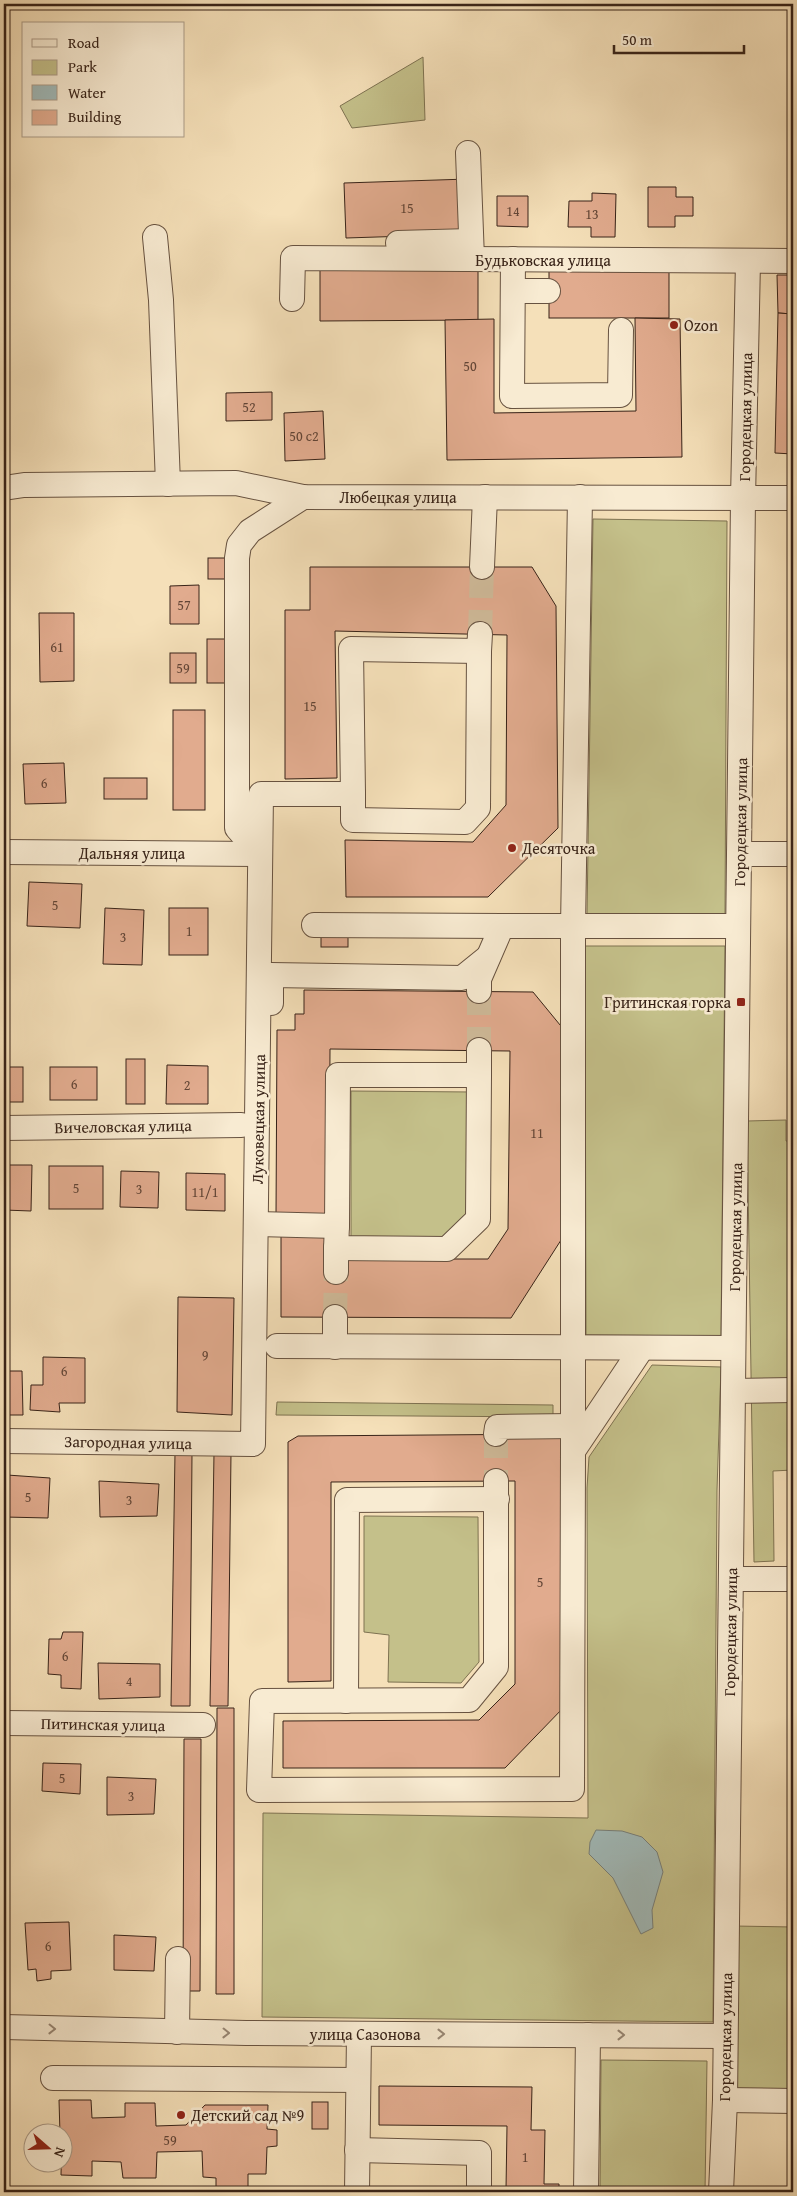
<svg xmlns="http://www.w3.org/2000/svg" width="797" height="2196" font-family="'Gentium Book Plus',serif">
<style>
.green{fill:#c4c08a;stroke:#7e7251}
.water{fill:#a0baba;stroke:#767e79}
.building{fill:#e1ab8e;stroke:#382318}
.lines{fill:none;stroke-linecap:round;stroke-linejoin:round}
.minor-tunnel{stroke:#cfba99;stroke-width:24;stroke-dasharray:24 12;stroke-linecap:butt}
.minor-casing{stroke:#675240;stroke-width:26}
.minor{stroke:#f8ebd2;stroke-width:24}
.oneway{stroke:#988775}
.poi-dot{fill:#8f2418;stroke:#f8ebd2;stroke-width:2}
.labels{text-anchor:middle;stroke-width:5;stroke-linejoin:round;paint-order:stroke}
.number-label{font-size:14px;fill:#624536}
.street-label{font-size:16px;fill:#382318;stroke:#f8ebd2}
.poi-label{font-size:16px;fill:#382318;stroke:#f8ebd2;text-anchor:start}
</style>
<rect width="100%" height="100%" fill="#f5e0b9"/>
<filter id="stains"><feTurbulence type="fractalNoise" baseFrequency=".004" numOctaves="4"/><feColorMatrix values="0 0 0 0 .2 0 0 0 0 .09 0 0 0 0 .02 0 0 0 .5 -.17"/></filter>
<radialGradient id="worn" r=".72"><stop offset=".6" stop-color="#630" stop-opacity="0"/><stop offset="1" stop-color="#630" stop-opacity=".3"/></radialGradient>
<g class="green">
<polygon points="423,57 425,120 352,128 340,106"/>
<polygon points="593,519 727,521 725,916 587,915"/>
<polygon points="585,946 725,946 721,1336 586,1335"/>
<polygon points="351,1091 473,1092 472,1216 445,1243 351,1243"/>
<polygon points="786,1120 786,1141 793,1141 793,1470 773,1471 774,1561 754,1562 747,1121"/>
<polygon points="652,1365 721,1367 717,1490 713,2022 262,2017 263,1813 588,1818 587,1488 589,1457"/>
<polygon points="277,1402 553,1405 553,1417 276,1415"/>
<polygon points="364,1516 478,1517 479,1662 461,1683 388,1682 389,1635 364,1632"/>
<polygon points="734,1926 793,1927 793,2096 732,2095"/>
<polygon points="601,2060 707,2061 705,2192 600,2192"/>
</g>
<polygon class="water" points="596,1830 622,1831 642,1837 657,1852 663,1872 652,1910 653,1928 641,1934 613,1878 589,1854 590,1842"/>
<g class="building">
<polygon points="468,179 470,234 346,238 344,183"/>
<polygon points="648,187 676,187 676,197 693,197 693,216 675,216 675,227 648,227"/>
<polygon points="592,193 616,194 615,237 591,237 591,227 568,227 569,201 592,201"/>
<polygon points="497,196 528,196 528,227 497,226"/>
<polygon points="478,265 478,320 320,321 320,266"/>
<rect x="549" y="265" width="120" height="53"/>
<polygon points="777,275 793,275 793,314 778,313"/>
<polygon points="778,313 793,314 793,454 775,453"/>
<polygon points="635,318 680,319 682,457 447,460 445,320 494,319 494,413 636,411"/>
<polygon points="272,392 272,420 226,421 226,393"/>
<polygon points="323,411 325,459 285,461 284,413"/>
<rect x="208" y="558" width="17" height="21"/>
<polygon points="310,567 532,567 556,606 558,828 488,897 346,897 345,840 473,842 506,805 507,635 335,631 337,778 285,779 285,610 310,610"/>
<polygon points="199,585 199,624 170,624 170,586"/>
<polygon points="39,613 74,613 74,681 40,682"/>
<rect x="207" y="639" width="18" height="44"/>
<rect x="170" y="653" width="26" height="30"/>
<rect x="173" y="710" width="32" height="100"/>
<polygon points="64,763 66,803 25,804 23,764"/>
<rect x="104" y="778" width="43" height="21"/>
<polygon points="29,882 82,884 80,928 27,926"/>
<polygon points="105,908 144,910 142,965 103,964"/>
<rect x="169" y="908" width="39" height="47"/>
<rect x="321" y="930" width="27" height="17"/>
<polygon points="304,990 533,992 565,1031 563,1237 511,1318 281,1317 281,1232 325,1232 341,1259 488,1259 508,1229 510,1051 330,1049 329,1215 276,1215 277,1030 295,1030 295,1014 304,1014"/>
<rect x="126" y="1059" width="19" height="45"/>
<polygon points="167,1065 208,1066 208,1104 166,1104"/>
<rect x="4" y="1067" width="19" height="35"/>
<rect x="50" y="1067" width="47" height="33"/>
<polygon points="4,1165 32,1165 31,1211 4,1210"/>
<rect x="49" y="1166" width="54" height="43"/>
<polygon points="121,1171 159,1172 158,1208 120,1207"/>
<polygon points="186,1173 225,1174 225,1211 186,1210"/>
<polygon points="178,1297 234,1298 232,1415 177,1412"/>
<polygon points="43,1357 85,1358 85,1403 59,1403 60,1412 30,1410 31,1385 43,1385"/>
<polygon points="4,1371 22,1371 23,1415 4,1415"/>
<polygon points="564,1434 565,1706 505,1768 283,1768 283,1721 479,1720 515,1684 515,1481 331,1482 331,1681 288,1682 288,1442 298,1436"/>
<polygon points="175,1453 192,1453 190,1706 171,1706"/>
<polygon points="214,1453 231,1453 228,1706 210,1706"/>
<polygon points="7,1475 50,1478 48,1518 5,1517"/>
<polygon points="99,1481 159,1484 157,1516 100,1517"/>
<polygon points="63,1632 83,1632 81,1689 61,1688 61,1675 48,1674 49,1639 61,1639"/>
<polygon points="98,1663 160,1664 160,1697 99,1699"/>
<polygon points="217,1708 234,1708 234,1994 216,1994"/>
<polygon points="184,1739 201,1739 200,1991 183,1991"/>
<polygon points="43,1763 81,1764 80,1794 42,1791"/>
<polygon points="107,1777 156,1779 154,1814 107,1815"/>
<polygon points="69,1922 71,1970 51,1971 51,1979 37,1981 36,1969 28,1970 25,1923"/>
<polygon points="114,1935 156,1937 154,1971 114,1970"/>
<polygon points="379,2086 532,2087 531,2130 545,2130 544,2184 559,2184 559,2192 518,2192 518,2189 506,2189 507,2126 379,2125"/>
<polygon points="59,2100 91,2100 92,2118 125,2117 125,2103 155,2103 156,2126 186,2125 205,2105 268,2105 267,2129 277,2130 277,2146 267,2147 266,2174 248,2174 248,2192 216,2192 216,2178 203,2177 202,2151 157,2152 156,2178 123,2178 121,2162 92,2161 92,2176 61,2175 62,2134 60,2134"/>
<rect x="312" y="2102" width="16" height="27"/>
</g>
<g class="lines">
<g class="minor-tunnel">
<polyline points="480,634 482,567"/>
<polyline points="479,991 479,1050"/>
<polyline points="335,1317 336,1272"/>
<polyline points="496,1434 496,1481"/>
</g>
<defs>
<g id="minor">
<polyline points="468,153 472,259"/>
<polyline points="155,237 161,300 168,484"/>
<polyline points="398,243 471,241"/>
<polyline points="513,259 512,396 620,395 621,330"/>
<polyline points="513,291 548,291"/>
<polyline points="292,299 293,258 793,261"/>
<polyline points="4,488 24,485 236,483 303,497 793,498"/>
<polyline points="482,567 485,497"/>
<polyline points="353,794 353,820 465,822 478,808 479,651"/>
<polyline points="4,852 260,854"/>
<polyline points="260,854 237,828 237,558 239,545 250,531 303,497"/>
<polyline points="739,854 793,854"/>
<polyline points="314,925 502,926"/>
<polyline points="479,991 479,979 502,926 738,926"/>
<polyline points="271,1003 271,975 462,978 488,957"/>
<polyline points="4,1128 241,1125"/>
<polyline points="257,1224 337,1226 338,1075 479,1075 479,1050"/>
<polyline points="337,1226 336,1248 447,1249 478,1219 479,1075"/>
<polyline points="336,1272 336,1248"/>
<polyline points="277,1346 733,1348"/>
<polyline points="335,1347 335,1317"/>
<polyline points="733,1391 793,1390"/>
<polyline points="496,1434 497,1427 573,1426"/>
<polyline points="4,1441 253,1444 261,794 353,794 351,649 479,651 480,634"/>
<polyline points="573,1451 573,927 580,497"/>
<polyline points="496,1481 496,1667 469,1700 262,1701 259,1790 572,1789 573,1451 642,1348"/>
<polyline points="731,1579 793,1579"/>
<polyline points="346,1701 347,1500 497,1499"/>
<polyline points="4,1723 203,1725"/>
<polyline points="4,2027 246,2033 725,2036"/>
<polyline points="177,2032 178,1959"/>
<polyline points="53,2078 358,2080"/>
<polyline points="725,2100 793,2101"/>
<polyline points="357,2150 479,2153 479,2192"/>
<polyline points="357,2192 359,2034"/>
<polyline points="586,2192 588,2035"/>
<polyline points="721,2192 725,2100 743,499 748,261"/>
</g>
</defs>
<use href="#minor" class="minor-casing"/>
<use href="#minor" class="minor"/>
</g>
<defs><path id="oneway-chevron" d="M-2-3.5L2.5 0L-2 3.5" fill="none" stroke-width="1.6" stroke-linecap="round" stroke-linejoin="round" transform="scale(1.25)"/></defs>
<g class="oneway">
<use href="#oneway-chevron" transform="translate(52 2029) rotate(1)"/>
<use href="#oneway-chevron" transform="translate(226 2033) rotate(1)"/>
<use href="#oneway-chevron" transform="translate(441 2034)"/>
<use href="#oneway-chevron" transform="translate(621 2035)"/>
</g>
<g class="poi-dot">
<circle cx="674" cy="325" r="5"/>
<circle cx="512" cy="848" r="5"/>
<rect x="736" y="997" width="10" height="10" rx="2.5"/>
<circle cx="181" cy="2115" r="5"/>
</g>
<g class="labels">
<g class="number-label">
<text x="407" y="213">15</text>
<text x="513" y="216">14</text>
<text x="592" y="219">13</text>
<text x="470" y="371">50</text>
<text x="249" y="412">52</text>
<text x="304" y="441">50 с2</text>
<text x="184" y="610">57</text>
<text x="57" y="652">61</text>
<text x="183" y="673">59</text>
<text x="310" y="711">15</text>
<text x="44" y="788">6</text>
<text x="55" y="910">5</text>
<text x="189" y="936">1</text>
<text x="123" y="942">3</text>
<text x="74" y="1089">6</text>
<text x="187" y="1090">2</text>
<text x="537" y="1138">11</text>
<text x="76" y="1193">5</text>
<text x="139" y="1194">3</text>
<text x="205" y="1197">11/1</text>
<text x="205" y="1360">9</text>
<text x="64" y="1376">6</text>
<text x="28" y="1502">5</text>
<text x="129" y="1505">3</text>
<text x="540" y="1587">5</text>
<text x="65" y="1661">6</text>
<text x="129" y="1686">4</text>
<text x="62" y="1783">5</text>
<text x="131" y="1801">3</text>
<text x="48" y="1951">6</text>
<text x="170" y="2145">59</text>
<text x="525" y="2162">1</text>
</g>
<g class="street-label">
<text x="543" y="266">Будьковская улица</text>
<text transform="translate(745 417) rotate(-89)" y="6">Городецкая улица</text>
<text x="398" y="503">Любецкая улица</text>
<text transform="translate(740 822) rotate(-89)" y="6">Городецкая улица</text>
<text x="132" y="859">Дальняя улица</text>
<text transform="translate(258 1119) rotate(-89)" y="6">Луковецкая улица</text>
<text transform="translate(123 1126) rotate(-1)" y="6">Вичеловская улица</text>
<text transform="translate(735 1227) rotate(-89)" y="6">Городецкая улица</text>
<text transform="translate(128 1442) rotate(1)" y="6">Загородная улица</text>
<text transform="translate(730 1632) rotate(-89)" y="6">Городецкая улица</text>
<text transform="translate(103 1724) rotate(1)" y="6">Питинская улица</text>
<text x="365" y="2040">улица Сазонова</text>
<text transform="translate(725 2037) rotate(-89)" y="6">Городецкая улица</text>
</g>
<g class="poi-label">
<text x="684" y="331">Ozon</text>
<text x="522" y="854">Десяточка</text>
<text x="731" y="1008" text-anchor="end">Гритинская горка</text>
<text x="191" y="2121">Детский сад №9</text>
</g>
</g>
<rect width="797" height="2196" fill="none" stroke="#f5e0b9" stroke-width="20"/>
<rect x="5" y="5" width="787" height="2186" fill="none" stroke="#382318" stroke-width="2.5"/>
<rect x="10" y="10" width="777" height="2176" fill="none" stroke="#382318"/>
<rect x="22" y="22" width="162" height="115" fill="#f8ebd2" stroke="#ab9b88"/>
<rect x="32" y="39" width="25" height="8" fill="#f8ebd2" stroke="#ab9b88"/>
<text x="68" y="48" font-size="15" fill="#382318">Road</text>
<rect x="32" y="60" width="25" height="15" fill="#c4c08a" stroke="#ab9b88"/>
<text x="68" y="72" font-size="15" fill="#382318">Park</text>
<rect x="32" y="85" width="25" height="15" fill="#a0baba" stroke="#ab9b88"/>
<text x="68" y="98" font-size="15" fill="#382318">Water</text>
<rect x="32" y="110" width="25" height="15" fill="#e1ab8e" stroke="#ab9b88"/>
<text x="68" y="122" font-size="15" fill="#382318">Building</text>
<g transform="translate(48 2148) rotate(110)"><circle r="24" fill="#f8ebd2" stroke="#ab9b88"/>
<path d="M0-4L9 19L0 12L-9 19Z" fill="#8f2418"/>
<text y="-8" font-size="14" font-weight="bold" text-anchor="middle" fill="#382318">N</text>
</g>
<path d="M614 45v8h130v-8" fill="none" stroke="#382318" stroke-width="2.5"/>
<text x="622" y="45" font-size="15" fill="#382318" stroke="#f8ebd2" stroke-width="4" paint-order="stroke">50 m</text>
<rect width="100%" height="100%" filter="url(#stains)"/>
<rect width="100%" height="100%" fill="url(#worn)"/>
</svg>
